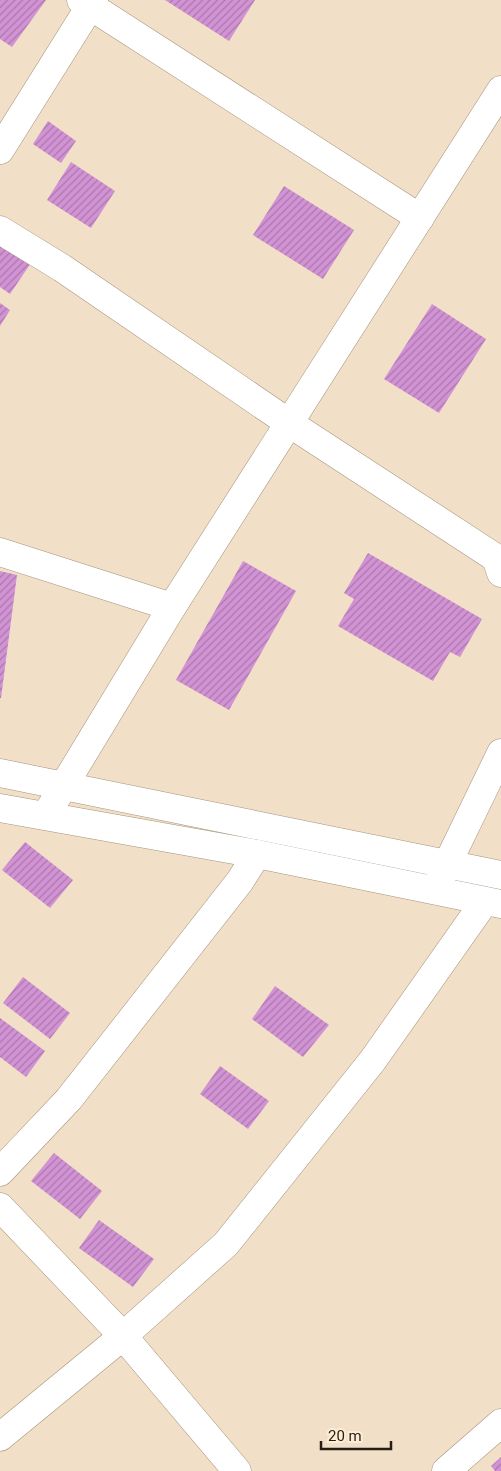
<svg xmlns="http://www.w3.org/2000/svg" width="501" height="1471" font-family="Roboto,sans-serif">
<style>
.building{fill:url(#building-hatch)}
.lines{fill:none;stroke-linecap:round;stroke-linejoin:round}
.minor-casing{stroke:#a4937d;stroke-width:29}
.minor{stroke:#fff;stroke-width:28}
</style>
<defs>
<pattern id="building-hatch" width="6" height="6" patternUnits="userSpaceOnUse" patternTransform="scale(1.25)"><rect width="6" height="6" fill="#d293d5"/><path d="M-1 1l2-2M0 6l6-6M5 7l2-2" fill="none" stroke="#aa77ac"/></pattern>
</defs>
<rect width="100%" height="100%" fill="#f2dfc7"/>
<g class="building">
<polygon points="0,0 46,0 12,47 0,39"/>
<polygon points="165,0 255,0 229,41"/>
<polygon points="48,121 76,141 61,163 33,144"/>
<polygon points="71,162 115,191 91,228 47,200"/>
<polygon points="284,186 354,230 323,279 253,235"/>
<polygon points="0,237 33,260 10,294 0,287"/>
<polygon points="0,303 10,310 0,326"/>
<polygon points="432,304 486,339 439,413 384,379"/>
<polygon points="368,553 482,619 460,657 450,652 433,681 338,626 354,599 344,593"/>
<polygon points="243,561 296,591 229,710 176,680"/>
<polygon points="0,571 17,575 1,698 0,698"/>
<polygon points="25,842 73,880 50,908 2,870"/>
<polygon points="23,977 70,1013 50,1039 3,1003"/>
<polygon points="275,986 329,1025 303,1057 252,1019"/>
<polygon points="0,1018 45,1051 26,1077 0,1057"/>
<polygon points="220,1066 269,1101 248,1129 200,1094"/>
<polygon points="54,1153 102,1191 80,1219 31,1181"/>
<polygon points="99,1220 154,1259 133,1287 79,1248"/>
<polygon points="501,1457 501,1471 495,1471 491,1466"/>
</g>
<g class="lines">
<defs>
<g id="minor">
<polyline points="81,0 420,218"/>
<polyline points="0,150 94,0"/>
<polyline points="0,230 62,268 289,423 496,558 501,573"/>
<polyline points="0,552 172,607"/>
<polyline points="0,773 501,875"/>
<polyline points="0,808 257,854 501,904"/>
<polyline points="46,815 172,607 501,90"/>
<polyline points="440,879 501,753"/>
<polyline points="0,1172 69,1099 240,881 257,854"/>
<polyline points="0,1207 123,1336 237,1471"/>
<polyline points="0,1437 123,1336 226,1244 373,1060 485,901"/>
<polyline points="446,1471 501,1423"/>
</g>
</defs>
<use href="#minor" class="minor-casing"/>
<use href="#minor" class="minor"/>
</g>
<path d="M321 1441v8h70v-8" fill="none" stroke="#251e15" stroke-width="2.5"/>
<text x="328" y="1441" font-size="15" fill="#251e15" stroke="#ffecd4" stroke-width="4" paint-order="stroke">20 m</text>
</svg>
